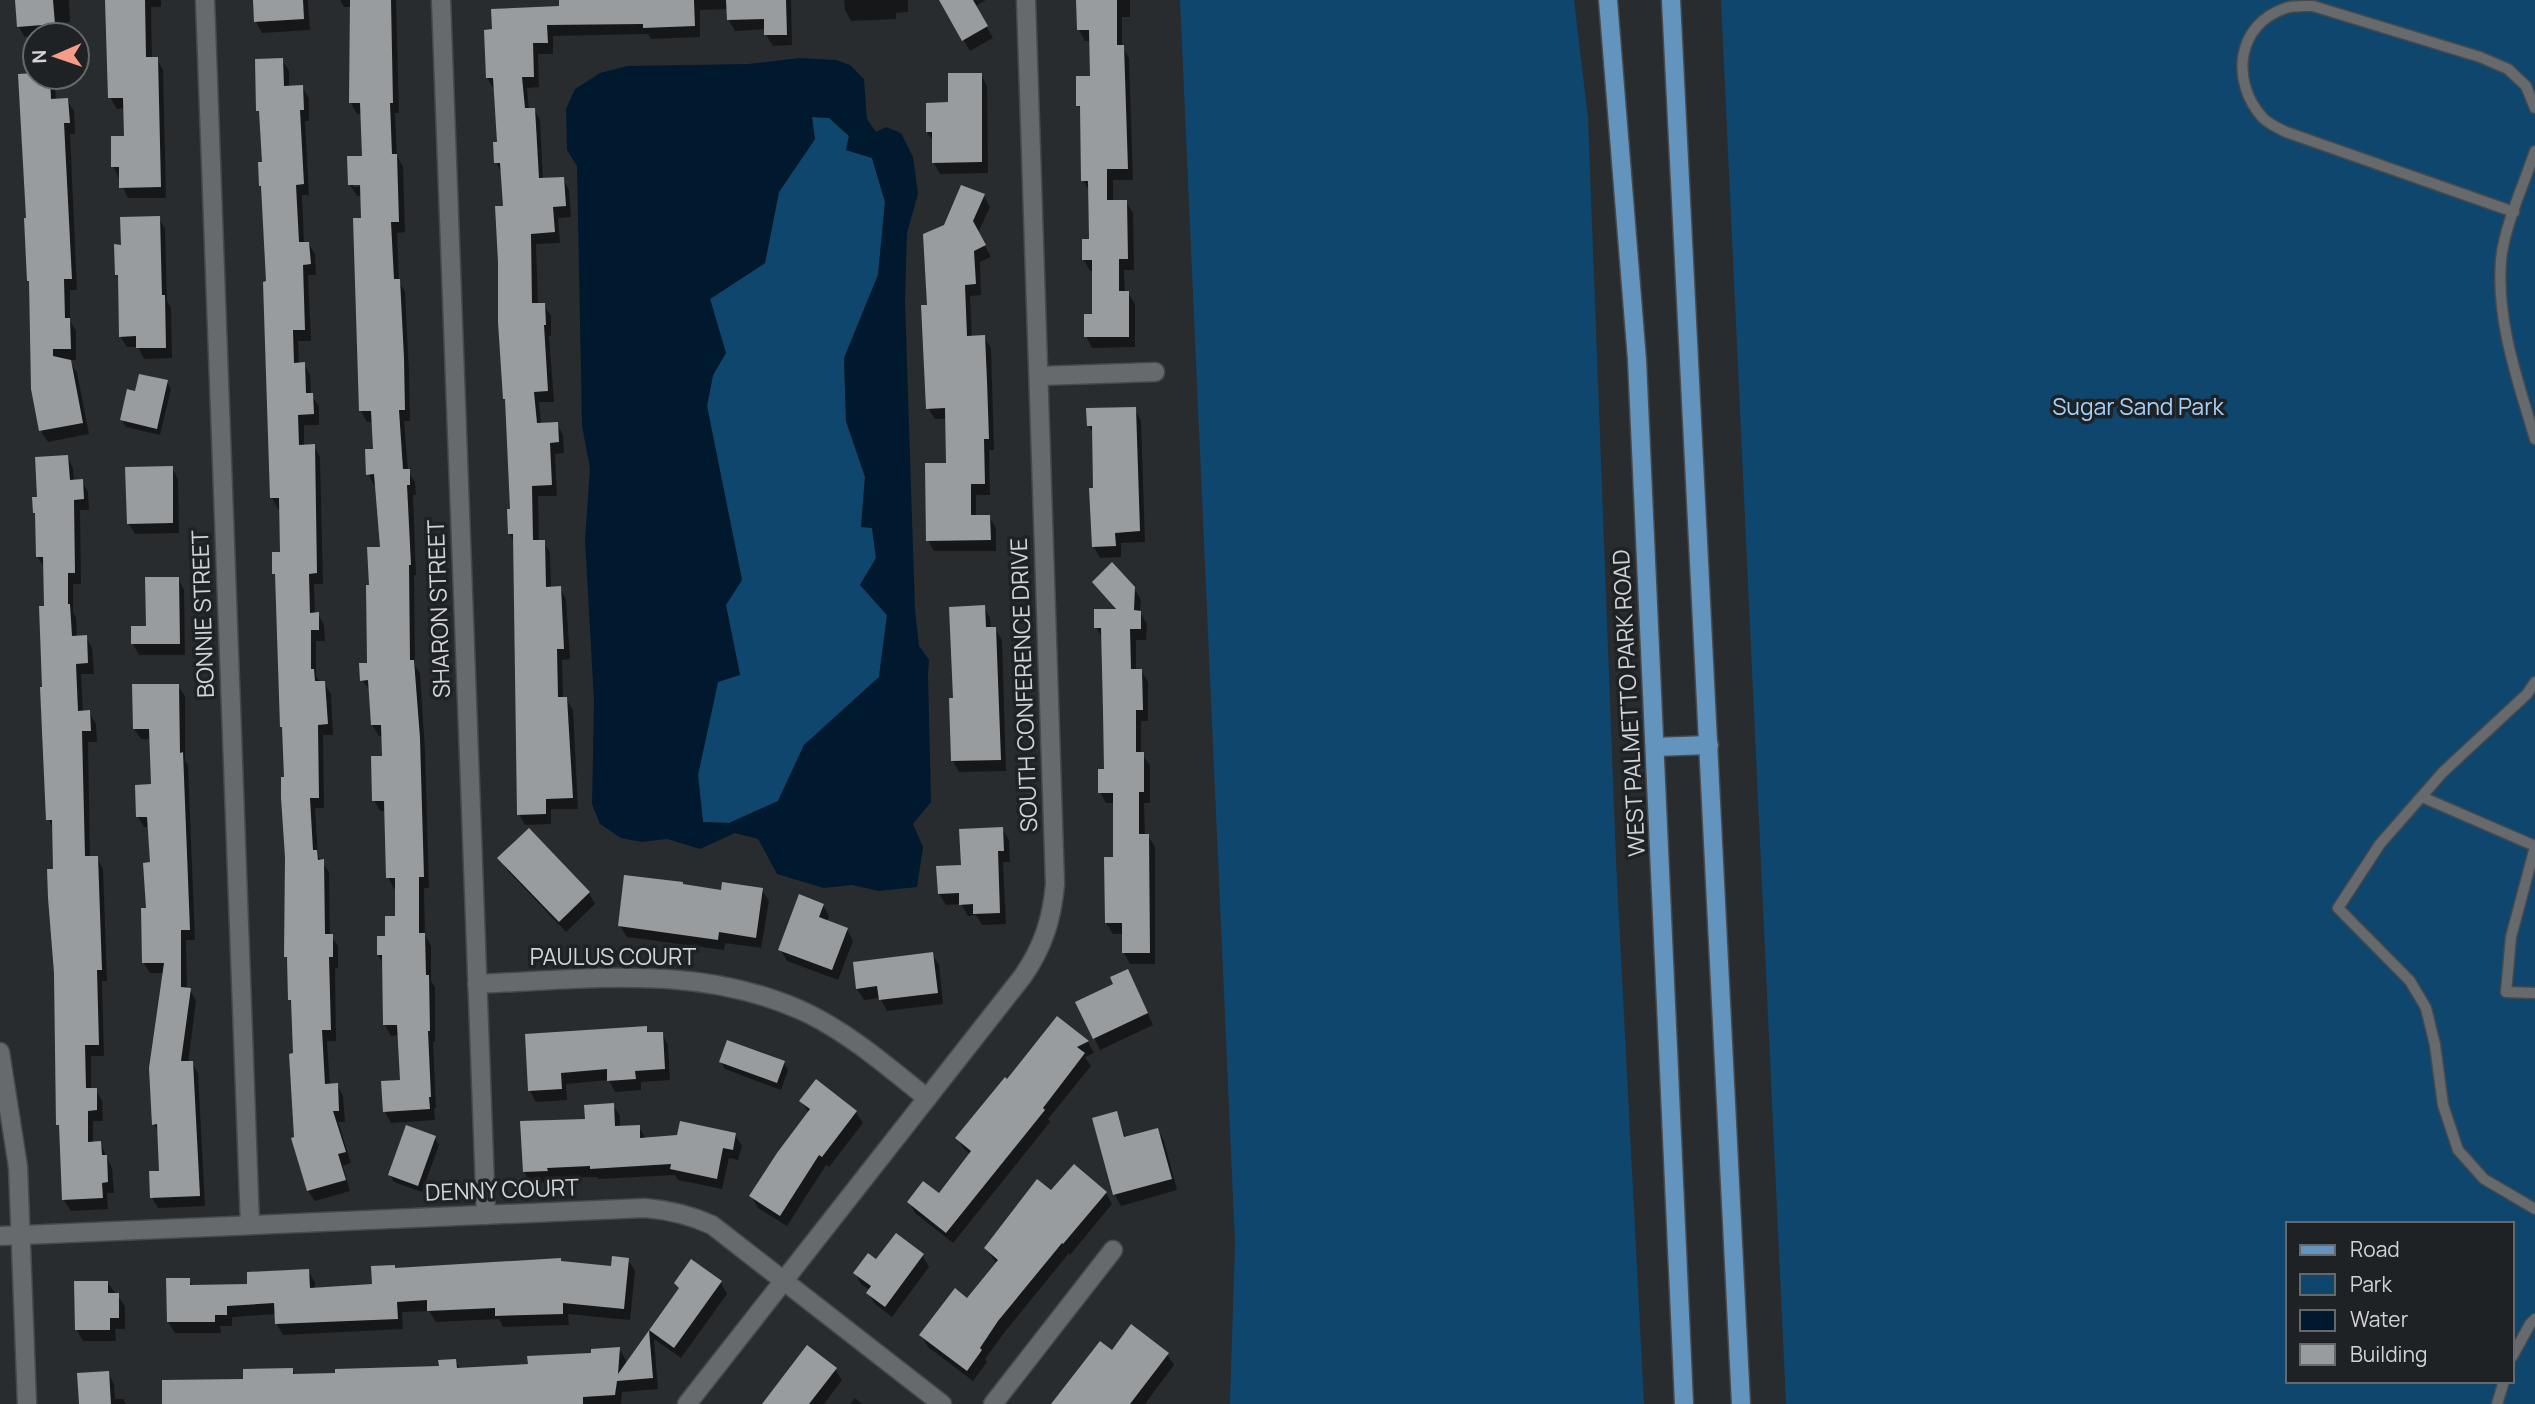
<svg xmlns="http://www.w3.org/2000/svg" width="2535" height="1404" font-family="Manrope,sans-serif">
<style>
.green{fill:#0f466e;fill-rule:evenodd}
.water{fill:#00192f;fill-rule:evenodd}
.shadow{fill:#0007;fill-rule:evenodd}
.building{fill:#989c9f}
.lines{fill:none;stroke-linecap:round;stroke-linejoin:round}
.lane-casing{stroke:#474a4c;stroke-width:13}
.street-casing{stroke:#474a4c;stroke-width:21}
.primary-casing{stroke:#474a4c;stroke-width:21}
.lane{stroke:#666a6d;stroke-width:10}
.street{stroke:#666a6d;stroke-width:18}
.primary{stroke:#6294bd;stroke-width:18}
.labels{text-anchor:middle;stroke-width:7;stroke-linejoin:round;paint-order:stroke}
.park-label{font-size:23px;fill:#a4d1fa;stroke:#1f2225}
.street-label{font-size:23px;fill:#d1d3d5;stroke:#1f2225}
</style>
<rect width="100%" height="100%" fill="#292c2f"/>
<g class="green">
<polygon points="1180,0 1574,0 1588,118 1616,861 1644,1404 1230,1404 1235,1242"/>
<path d="M 1721,0 L 2535,0 L 2535,1404 L 1786,1404 ZM 2288,1224 L 2512,1224 L 2512,1381 L 2288,1381 Z"/>
<polygon points="812,117 829,118 849,136 846,150 872,158 885,202 878,275 844,358 846,421 865,477 861,526 872,528 876,558 860,585 887,615 879,677 804,745 778,801 729,823 703,822 698,775 718,682 740,674 726,605 742,580 707,406 713,375 726,353 710,299 765,263 779,192 815,139"/>
</g>
<path class="water" d="M 800,58 L 836,60 L 850,65 L 864,79 L 867,119 L 876,132 L 886,127 L 901,133 L 913,157 L 918,194 L 907,233 L 905,301 L 915,610 L 919,646 L 929,660 L 928,674 L 931,802 L 913,824 L 923,847 L 917,887 L 879,891 L 852,885 L 824,888 L 777,874 L 758,839 L 735,833 L 700,849 L 667,839 L 642,842 L 621,838 L 600,824 L 592,804 L 594,701 L 585,540 L 590,468 L 582,426 L 577,166 L 567,150 L 566,109 L 575,89 L 600,73 L 627,66 L 748,64 ZM 812,117 L 829,118 L 849,136 L 846,150 L 872,158 L 885,202 L 878,275 L 844,358 L 846,421 L 865,477 L 861,527 L 872,528 L 876,558 L 860,585 L 887,615 L 879,677 L 804,745 L 778,801 L 729,823 L 703,822 L 698,775 L 718,682 L 740,675 L 726,605 L 742,580 L 707,406 L 713,375 L 726,353 L 710,299 L 765,263 L 779,192 L 815,139 Z"/>
<g class="shadow">
<polygon points="17,0 69,0 70,22 60,23 60,35 25,37 18,26"/>
<polygon points="107,0 161,0 161,7 151,7 152,59 157,59 163,70 166,198 128,198 113,166 126,138 125,108 117,109 110,97"/>
<polygon points="254,0 308,0 310,30 262,33 256,22"/>
<path d="M 340,0 L 396,0 L 399,113 L 395,113 L 397,156 L 403,167 L 405,232 L 397,233 L 399,281 L 405,292 L 409,371 L 410,421 L 404,421 L 408,471 L 415,482 L 416,495 L 413,495 L 416,575 L 414,575 L 415,666 L 420,673 L 425,751 L 429,888 L 424,888 L 425,935 L 431,946 L 431,981 L 435,987 L 435,1042 L 433,1042 L 436,1108 L 434,1108 L 435,1120 L 391,1123 L 385,1112 L 402,1081 L 399,1035 L 391,1036 L 385,1025 L 384,965 L 378,955 L 397,918 L 397,888 L 394,889 L 388,877 L 386,811 L 380,811 L 374,800 L 384,758 L 383,736 L 379,736 L 372,725 L 370,691 L 362,680 L 368,664 L 370,587 L 381,548 L 377,485 L 374,485 L 368,474 L 375,450 L 373,422 L 367,422 L 361,411 L 362,196 L 357,196 L 350,185 L 364,157 L 362,114 L 357,114 L 351,103 L 352,7 L 344,7 ZM 353,183 L 368,186 L 353,187 Z"/>
<polygon points="561,0 791,0 792,45 773,46 766,35 766,29 735,31 728,19 728,9 700,10 700,37 651,39 648,34 553,36 553,54 538,54 539,87 527,88 529,110 534,109 540,120 543,180 563,179 569,190 571,217 558,218 560,243 536,244 538,305 544,305 551,316 551,336 549,336 554,402 539,402 541,425 557,424 563,435 564,453 555,454 557,496 538,496 539,542 544,542 550,553 551,588 560,588 566,599 570,659 562,660 563,699 566,699 573,710 578,809 551,809 551,824 525,825 519,814 514,542 510,534 512,510 507,403 505,399 504,208 502,174 496,162 499,143 494,89 487,78 561,8"/>
<polygon points="844,0 908,0 908,12 896,13 896,19 851,21 845,10"/>
<polygon points="986,0 975,6 993,38 970,51 941,1"/>
<polygon points="1078,0 1130,0 1130,17 1122,17 1122,46 1129,58 1133,180 1113,180 1113,202 1126,201 1133,213 1134,270 1124,270 1125,293 1128,293 1135,304 1135,347 1092,348 1086,336 1094,316 1093,271 1090,271 1084,260 1090,241 1090,193 1083,180 1082,111 1078,105 1091,77 1091,41 1085,41 1079,30"/>
<polygon points="282,60 289,71 289,87 302,87 309,98 309,121 305,121 309,195 302,195 304,243 308,243 315,254 316,275 308,275 311,341 298,341 299,364 304,364 310,375 311,395 319,406 319,425 304,425 304,447 314,446 320,457 323,584 314,584 315,614 318,614 324,625 325,641 316,641 316,676 320,682 324,683 331,694 333,735 323,735 324,808 315,808 318,856 329,872 330,935 338,946 338,968 335,968 336,1041 327,1041 330,1086 337,1085 343,1096 345,1122 338,1122 351,1163 343,1166 350,1191 315,1201 308,1191 296,1138 293,1005 290,1000 289,962 286,957 285,778 277,579 274,574 281,554 281,509 278,509 272,498 268,283 263,190 261,186 264,163 261,116 258,111"/>
<polygon points="981,74 987,86 988,173 940,174 934,163 934,143 927,132 950,104"/>
<polygon points="35,75 35,77 50,77 55,85 56,101 67,100 74,111 75,134 70,134 77,290 70,290 70,321 76,331 76,360 69,360 77,373 89,434 48,442 41,431 28,219"/>
<polygon points="984,196 990,207 978,233 991,257 980,262 981,295 970,296 972,338 984,337 991,348 994,450 989,450 990,495 976,495 976,517 989,517 996,528 996,551 934,551 928,540 948,465 947,419 935,419 928,408 929,306 945,226"/>
<polygon points="159,218 165,229 167,301 171,308 172,358 144,359 138,347 127,347 120,336 119,279 117,275 123,246"/>
<polygon points="167,382 171,389 160,435 126,427 122,420 137,393"/>
<polygon points="1135,409 1141,421 1145,542 1121,543 1121,557 1100,558 1094,547 1094,434 1088,425"/>
<polygon points="67,456 73,468 74,481 82,481 88,492 89,510 80,510 81,584 73,584 73,613 76,617 77,637 86,637 92,648 94,674 81,674 83,713 89,712 96,724 97,742 88,742 90,857 97,857 103,869 107,981 102,981 104,1056 91,1056 91,1090 96,1090 102,1101 103,1121 93,1121 93,1143 100,1143 112,1168 114,1193 107,1193 108,1209 71,1211 64,1200 61,1129 58,1124 54,829 48,819 44,688 46,607 44,567 37,556 37,517 34,512 39,499"/>
<polygon points="172,468 178,479 179,533 135,534 128,523"/>
<polygon points="178,578 184,590 185,655 139,655 133,644 133,627 147,627"/>
<polygon points="1094,582 1134,588 1141,600 1140,612 1147,624 1146,640 1136,640 1136,670 1141,670 1148,682 1148,721 1141,721 1141,753 1150,765 1150,803 1144,803 1145,836 1148,836 1155,847 1155,964 1130,964 1124,953 1124,934 1113,934 1106,923 1115,859 1115,803 1106,803 1100,792 1106,771 1103,640 1096,627 1116,610"/>
<polygon points="984,607 990,618 991,629 995,629 1002,640 1006,771 959,772 953,761 955,700"/>
<polygon points="178,686 185,696 185,761 188,765 195,940 186,940 187,989 190,990 196,1001 188,1063 192,1063 198,1073 205,1206 158,1208 152,1198 161,1172 159,1134 154,1124 164,973 150,973 143,962 152,864 150,827 144,827 138,817 153,786 151,739 141,739 134,729"/>
<polygon points="1002,829 1009,840 1010,862 1003,862 1006,924 982,925 976,915 968,916 961,904 946,905 939,894"/>
<polygon points="500,858 589,893 595,904 566,932 506,869"/>
<polygon points="683,886 722,892 762,890 769,901 761,948 725,943 724,950 627,937 620,926"/>
<polygon points="823,905 829,916 827,922 847,930 853,941 838,980 787,961 780,949"/>
<polygon points="932,954 939,965 943,1004 887,1011 880,998 864,1000 857,989"/>
<polygon points="1133,982 1153,1025 1100,1050 1078,1003"/>
<polygon points="1057,1018 1088,1042 1094,1053 1085,1057 1091,1066 1048,1119 1050,1122 953,1243 915,1213 909,1202 939,1196 971,1155 964,1149 957,1138 1008,1081"/>
<polygon points="646,1028 649,1034 662,1033 668,1045 670,1080 641,1082 641,1090 615,1092 609,1080 566,1084 567,1100 536,1102 530,1091 526,1036"/>
<polygon points="721,1062 784,1063 788,1070 781,1090 725,1069"/>
<polygon points="801,1101 856,1112 863,1123 829,1167 826,1165 787,1226 758,1208 751,1196 809,1113"/>
<polygon points="613,1105 620,1116 620,1128 639,1127 646,1139 735,1135 742,1146 738,1160 729,1158 722,1189 678,1180 675,1175 598,1179 597,1177 553,1178 553,1182 531,1183 524,1172 586,1120"/>
<polygon points="1116,1114 1126,1138 1158,1130 1164,1141 1177,1190 1121,1206 1115,1195 1094,1119"/>
<polygon points="435,1138 439,1145 422,1192 394,1182 390,1175"/>
<polygon points="1052,1193 1106,1193 1112,1204 1070,1255 1069,1253 1004,1333 985,1359 987,1362 973,1381 928,1347 921,1335 968,1301 997,1264 986,1249"/>
<polygon points="922,1255 929,1267 892,1317 875,1304 868,1293 870,1290 861,1284 855,1273 877,1261"/>
<polygon points="628,1260 635,1271 630,1320 568,1314 569,1325 503,1327 499,1319 436,1322 429,1311 402,1312 403,1329 283,1335 276,1323 276,1314 232,1317 232,1326 220,1326 221,1333 175,1333 168,1322 168,1280 189,1280 193,1287 249,1286 308,1271 315,1282 315,1289 374,1286 395,1270 562,1262 613,1268"/>
<polygon points="107,1282 125,1306 125,1329 115,1329 116,1341 83,1341 77,1330"/>
<polygon points="676,1283 721,1283 727,1294 681,1358 654,1339 658,1389 622,1392 621,1404 164,1404 245,1380 292,1370 296,1375 440,1368 455,1361 460,1369 530,1366 619,1349 626,1360 625,1366 680,1290"/>
<polygon points="1112,1352 1167,1354 1174,1365 1145,1404 1054,1404"/>
<polygon points="835,1369 842,1380 824,1404 767,1404"/>
<polygon points="108,1373 114,1384 115,1399 123,1399 126,1404 80,1404"/>
<polygon points="855,1398 862,1404 850,1404"/>
</g>
<g class="building">
<polygon points="15,0 53,0 55,24 17,27"/>
<polygon points="105,0 145,0 146,57 158,57 161,187 119,188 119,167 111,167 111,136 124,136 123,98 108,98"/>
<polygon points="253,0 303,0 304,19 254,22"/>
<polygon points="350,0 391,0 393,103 390,103 392,154 397,154 399,222 391,222 394,279 400,279 404,358 405,410 399,410 403,469 410,469 410,485 407,485 411,565 409,565 410,660 414,660 420,738 424,877 419,877 419,933 425,933 426,975 429,975 430,1031 428,1031 431,1097 429,1097 430,1109 383,1112 381,1081 400,1080 397,1025 383,1025 382,955 377,955 377,936 385,936 385,916 395,916 395,878 386,878 384,801 372,801 371,756 382,756 381,725 371,725 368,680 360,681 359,663 367,663 366,585 369,585 367,547 380,547 374,474 366,475 365,449 373,449 371,411 359,411 353,218 361,218 360,185 348,185 347,156 362,156 360,103 349,103"/>
<polygon points="559,0 694,0 695,26 643,28 643,24 547,25 548,43 533,43 534,77 522,77 525,108 535,108 539,178 564,177 566,206 553,207 555,232 531,234 532,303 545,303 546,325 544,325 548,391 534,392 537,423 558,422 559,442 550,443 552,485 532,486 533,540 545,540 546,587 561,586 564,649 557,649 558,697 567,697 573,798 546,799 546,814 517,815 513,534 508,534 507,509 510,509 505,399 503,399 498,322 498,262 495,206 503,206 500,163 494,163 493,142 497,142 493,78 486,78 484,30 492,29 491,9 559,6"/>
<polygon points="726,0 786,0 787,35 764,35 764,19 727,20"/>
<polygon points="939,0 973,0 988,26 962,41"/>
<polygon points="1076,0 1117,0 1117,45 1124,45 1128,169 1107,169 1107,200 1127,200 1128,259 1119,259 1119,291 1129,291 1129,337 1084,337 1084,314 1092,314 1092,260 1082,260 1082,239 1089,239 1088,181 1081,181 1080,106 1076,106 1076,76 1090,76 1089,30 1077,30"/>
<polygon points="283,58 284,86 303,85 304,110 300,110 304,184 296,185 299,242 309,242 311,264 303,265 305,330 293,330 294,363 305,362 306,393 313,393 314,414 298,415 299,445 315,444 317,573 309,574 310,613 319,612 319,630 311,630 311,669 314,669 315,681 325,681 328,724 318,725 319,798 310,798 313,850 317,850 318,860 324,859 325,934 333,934 333,957 329,957 331,1030 322,1030 325,1084 338,1083 339,1111 333,1111 346,1152 338,1154 346,1180 307,1191 291,1138 294,1137 289,1054 293,1053 291,1000 288,1000 287,957 284,957 285,857 281,798 281,777 284,777 282,727 280,727 275,574 272,574 272,552 280,552 279,498 270,498 263,282 266,281 261,186 259,186 258,162 262,162 259,111 256,111 255,59"/>
<polygon points="35,73 35,77 50,77 51,99 68,98 70,123 64,123 72,279 64,279 65,318 70,318 71,349 53,349 53,356 71,360 83,423 39,431 31,389 29,281 27,281 24,218 26,218 18,74"/>
<polygon points="948,73 982,73 982,162 932,163 932,132 926,132 926,103 948,102"/>
<polygon points="961,185 985,194 973,221 986,245 974,251 976,284 965,285 967,336 985,335 987,381 989,439 984,439 985,484 971,484 971,515 990,515 991,540 926,541 925,463 946,463 945,408 926,409 921,305 927,305 923,234 944,225"/>
<polygon points="160,216 162,295 165,295 166,348 136,348 136,336 119,337 118,275 115,275 114,244 121,245 120,217"/>
<polygon points="139,374 168,380 157,429 120,420 127,389 135,391"/>
<polygon points="1136,407 1140,531 1115,533 1116,546 1092,547 1089,488 1093,488 1092,426 1087,426 1086,408"/>
<polygon points="68,455 70,480 83,479 84,499 74,500 75,573 68,573 68,604 70,604 72,636 87,635 88,663 76,664 78,711 90,710 91,731 82,731 85,856 98,856 102,970 97,970 99,1045 85,1045 86,1088 97,1088 97,1110 88,1111 88,1142 101,1141 102,1155 107,1155 108,1182 102,1183 103,1198 62,1200 59,1125 56,1125 54,973 48,898 47,869 53,869 52,820 46,820 40,687 42,687 39,606 44,606 43,557 36,557 35,513 33,513 32,497 37,497 35,457"/>
<polygon points="173,466 173,523 127,524 125,467"/>
<polygon points="1112,562 1135,587 1134,610 1141,611 1141,629 1130,629 1131,669 1142,669 1143,710 1136,710 1136,752 1144,752 1144,792 1139,792 1139,834 1149,834 1150,953 1122,953 1122,923 1105,923 1104,857 1113,857 1113,793 1098,793 1098,769 1104,769 1103,711 1101,628 1094,628 1094,609 1116,609 1092,582"/>
<polygon points="145,577 179,577 180,644 131,644 131,626 146,626"/>
<polygon points="985,605 986,627 996,627 1001,760 951,761 949,698 953,698 949,607"/>
<polygon points="132,684 179,684 180,753 183,752 190,930 181,930 181,987 191,988 181,1061 193,1061 200,1196 150,1198 149,1171 159,1171 157,1124 152,1125 149,1068 164,963 142,963 141,908 146,908 143,863 150,862 147,817 136,817 135,785 151,784 149,729 133,729"/>
<polygon points="1003,827 1004,851 998,851 1000,913 973,914 973,904 959,905 959,893 938,894 936,866 961,865 959,829"/>
<polygon points="529,828 590,892 559,922 497,858"/>
<polygon points="624,875 683,882 683,884 721,890 722,882 763,888 756,938 719,932 718,940 618,926"/>
<polygon points="799,894 824,904 819,917 848,928 832,970 778,950"/>
<polygon points="933,952 938,993 879,1000 877,986 856,989 853,962"/>
<polygon points="1128,969 1148,1013 1093,1039 1075,1002 1113,984 1110,977"/>
<polygon points="1057,1016 1089,1041 1077,1047 1085,1053 1043,1108 1045,1110 946,1233 907,1202 923,1181 939,1193 971,1151 955,1138 1005,1077 1007,1079"/>
<polygon points="647,1026 647,1032 663,1032 665,1069 635,1071 636,1079 607,1081 607,1069 561,1073 562,1089 528,1091 525,1034"/>
<polygon points="727,1040 785,1061 777,1083 719,1062"/>
<polygon points="816,1079 857,1111 822,1157 819,1155 780,1216 749,1196 777,1153 810,1109 799,1101"/>
<polygon points="614,1103 615,1126 640,1125 640,1138 677,1135 680,1121 736,1133 733,1150 723,1148 717,1179 670,1169 671,1164 590,1169 590,1166 547,1168 548,1171 523,1172 520,1121 585,1119 584,1105"/>
<polygon points="1117,1111 1124,1137 1158,1128 1172,1179 1113,1195 1092,1118"/>
<polygon points="406,1125 436,1136 418,1186 388,1175"/>
<polygon points="1074,1164 1107,1192 1063,1244 1062,1243 998,1321 980,1348 982,1350 967,1371 919,1335 955,1288 967,1298 998,1260 984,1248 1037,1179 1051,1190"/>
<polygon points="896,1233 924,1254 885,1307 866,1293 871,1286 853,1273 868,1253 876,1259"/>
<polygon points="612,1256 629,1258 624,1309 563,1303 563,1314 495,1316 495,1308 427,1311 427,1300 397,1302 398,1319 275,1324 274,1303 227,1306 227,1315 215,1315 215,1322 167,1322 166,1278 190,1278 190,1285 247,1284 247,1272 309,1269 310,1288 372,1284 371,1266 395,1265 395,1268 561,1258 561,1261 611,1266"/>
<polygon points="691,1259 722,1281 674,1348 649,1330 653,1378 617,1381 615,1395 583,1397 583,1404 162,1404 162,1380 243,1379 243,1369 293,1368 293,1374 335,1373 335,1369 439,1366 438,1360 456,1359 457,1368 528,1364 527,1356 591,1353 591,1349 620,1347 618,1374 679,1288 674,1283"/>
<polygon points="74,1281 108,1281 108,1293 119,1293 119,1318 110,1318 110,1330 75,1330"/>
<polygon points="1131,1324 1169,1353 1130,1404 1051,1404 1100,1341 1112,1350"/>
<polygon points="807,1345 837,1368 809,1404 762,1404"/>
<polygon points="109,1371 111,1404 79,1404 77,1373"/>
</g>
<g class="lines">
<defs>
<g id="lane">
<path d="M 2535,151 C 2524,184 2504,227 2501,260 C 2496,321 2518,381 2535,439"/>
<path d="M 2514,212 L 2286,132 C 2278,128 2269,124 2263,118 C 2230,82 2236,24 2286,8 C 2294,5 2305,6 2313,6 L 2480,57 L 2508,69 L 2526,86 L 2535,108"/>
<polyline points="2535,682 2527,694 2443,772 2380,844 2338,908 2410,981 2426,1008 2435,1045 2443,1105 2458,1150 2484,1179 2535,1209"/>
<polyline points="2422,797 2535,846"/>
<polyline points="2535,847 2511,937 2506,992 2535,993"/>
<polyline points="2512,1357 2530,1324 2535,1319"/>
<polyline points="2497,1404 2504,1381"/>
</g>
<g id="street">
<polyline points="205,0 250,1225"/>
<polyline points="441,0 486,1215"/>
<polyline points="1039,376 1155,372"/>
<path d="M 477,984 C 591,979 703,963 809,1014 C 853,1036 889,1068 927,1098"/>
<polyline points="0,1052 18,1167 27,1404"/>
<path d="M 0,1236 L 645,1208 C 669,1210 690,1215 712,1225 L 942,1404"/>
<path d="M 687,1404 L 1023,976 C 1043,947 1052,919 1055,884 L 1026,0"/>
<polyline points="993,1404 1113,1250"/>
</g>
<g id="primary">
<polyline points="1608,0 1637,360 1684,1404"/>
<polyline points="1671,0 1741,1404"/>
<polyline points="1655,747 1709,745"/>
</g>
</defs>
<use href="#lane" class="lane-casing"/>
<use href="#street" class="street-casing"/>
<use href="#primary" class="primary-casing"/>
<use href="#lane" class="lane"/>
<use href="#street" class="street"/>
<use href="#primary" class="primary"/>
</g>
<g class="labels">
<g class="park-label">
<text x="2138" y="415">Sugar Sand Park</text>
</g>
<g class="street-label">
<text transform="translate(439 609) rotate(-92)" y="8">SHARON STREET</text>
<text transform="translate(203 614) rotate(-92)" y="8">BONNIE STREET</text>
<text transform="translate(1024 685) rotate(-92)" y="8">SOUTH CONFERENCE DRIVE</text>
<text transform="translate(1629 703) rotate(-93)" y="8">WEST PALMETTO PARK ROAD</text>
<text x="613" y="965">PAULUS COURT</text>
<text transform="translate(502 1190) rotate(-2)" y="8">DENNY COURT</text>
</g>
</g>
<rect x="2286" y="1222" width="228" height="161" fill="#1f2225" stroke="#66696b" stroke-width="2"/>
<rect x="2300" y="1245" width="35" height="10" fill="#6294bd" stroke="#66696b" stroke-width="2"/>
<text x="2350" y="1257" font-size="21" fill="#d1d3d5">Road</text>
<rect x="2300" y="1274" width="35" height="21" fill="#0f466e" stroke="#66696b" stroke-width="2"/>
<text x="2350" y="1292" font-size="21" fill="#d1d3d5">Park</text>
<rect x="2300" y="1310" width="35" height="21" fill="#00192f" stroke="#66696b" stroke-width="2"/>
<text x="2350" y="1327" font-size="21" fill="#d1d3d5">Water</text>
<rect x="2300" y="1344" width="35" height="21" fill="#989c9f" stroke="#66696b" stroke-width="2"/>
<text x="2350" y="1362" font-size="21" fill="#d1d3d5">Building</text>
<g transform="translate(56 56) rotate(268)"><circle r="33" fill="#1f2225" stroke="#66696b" stroke-width="2"/>
<path d="M0-5L12 26L0 18L-12 26Z" fill="#f49e87"/>
<text y="-10" font-size="19" font-weight="bold" text-anchor="middle" fill="#d1d3d5">N</text>
</g>
</svg>
